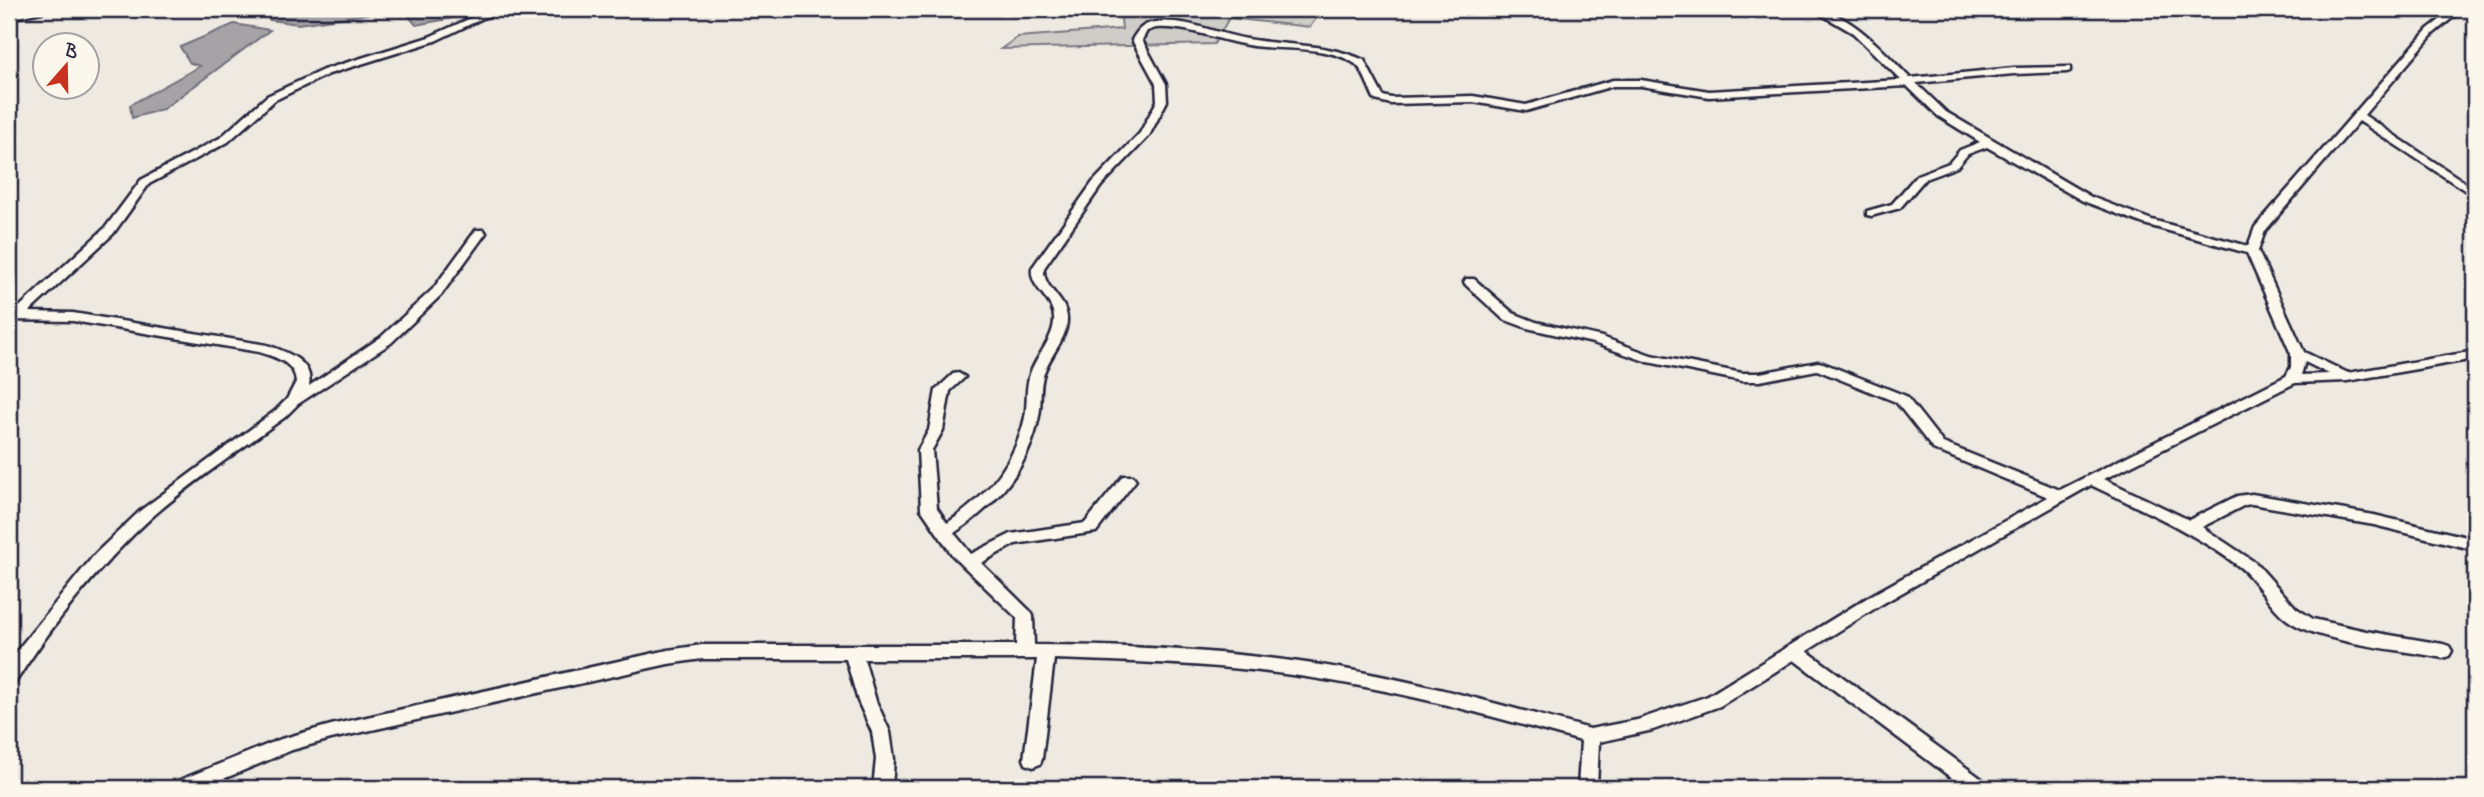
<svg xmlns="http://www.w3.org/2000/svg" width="2484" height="797" font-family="'Indie Flower',sans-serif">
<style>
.green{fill:#d0cdc9;stroke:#797882;stroke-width:2}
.water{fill:#a6a3a7;stroke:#716f7c;stroke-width:2}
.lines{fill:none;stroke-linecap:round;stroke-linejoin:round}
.minor-casing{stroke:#22223b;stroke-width:5}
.minor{fill:#fbf7ec;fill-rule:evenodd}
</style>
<rect width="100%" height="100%" fill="#eeeae2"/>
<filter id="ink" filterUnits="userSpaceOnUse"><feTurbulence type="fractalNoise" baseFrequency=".0143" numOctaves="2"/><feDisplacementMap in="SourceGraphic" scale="14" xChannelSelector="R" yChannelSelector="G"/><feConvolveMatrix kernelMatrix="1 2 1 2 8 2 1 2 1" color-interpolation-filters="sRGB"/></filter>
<g filter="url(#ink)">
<polygon class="green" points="1120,9 1299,9 1319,14 1310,27 1229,18 1214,44 1001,49 1018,37 1122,29"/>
<g class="water">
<polygon points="268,9 402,9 298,24 270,20 259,10"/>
<polygon points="403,9 476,9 464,16 416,25"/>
<polygon points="234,24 270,30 163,109 132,118 130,105 200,66 190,63 180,47"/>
</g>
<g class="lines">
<defs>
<g id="minor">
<polygon points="36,9 55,9 9,19 9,13"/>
<path d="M 491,9 L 502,9 L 435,41 L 329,74 L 275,100 L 228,142 L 149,184 L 113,234 L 29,312 L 73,313 L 267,345 C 286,352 314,361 309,386 L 381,337 L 433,289 L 476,230 L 484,230 L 486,233 L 441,295 L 391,343 L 298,404 L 285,417 C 240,450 193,481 152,517 C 102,562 51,626 15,683 L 9,685 L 9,664 L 19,648 L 95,554 L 141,510 L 275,411 L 287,399 L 296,382 C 295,363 276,357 259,352 L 73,321 L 9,320 L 9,312 L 14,312 L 105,228 L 141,180 L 220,138 L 267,96 L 323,70 L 429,37 Z"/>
<path d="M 1812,9 C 1848,9 1886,54 1910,78 L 2014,68 L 2070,67 L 2070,71 L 2067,72 L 2014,74 L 1916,83 L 1946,112 L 2091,197 L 2152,220 L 2248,246 L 2255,227 L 2428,29 L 2454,9 L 2463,9 L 2434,33 L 2364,115 L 2475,189 L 2475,197 L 2359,121 L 2265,231 L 2258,251 L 2304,352 L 2348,373 L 2475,351 L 2475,359 L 2347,381 L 2295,383 L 2104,479 L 2189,520 L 2237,496 L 2252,494 L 2374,515 L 2475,539 L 2475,550 L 2374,525 L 2252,504 L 2245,505 L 2202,527 L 2256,563 L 2296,608 L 2313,619 L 2366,631 L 2443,644 L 2449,646 L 2452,651 L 2449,656 L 2443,658 C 2403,650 2324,643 2292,623 C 2271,610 2260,584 2241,568 C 2196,533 2143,510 2091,485 L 1882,604 L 1807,651 L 1986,782 L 1988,788 L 1965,788 L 1794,660 L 1720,706 L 1653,730 L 1599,742 L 1597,788 L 1578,788 L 1581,741 C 1488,715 1395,689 1299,676 C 1218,664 1136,662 1054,659 L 1042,759 L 1040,764 L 1033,767 L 1026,764 L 1024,759 L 1037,659 L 864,659 L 876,701 L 890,732 L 894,759 L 892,788 L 873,788 L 876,759 L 872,732 L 858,701 L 846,659 L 702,659 L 668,664 L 331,739 L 292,750 L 202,788 L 172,788 L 175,782 L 281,739 L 331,725 L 668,650 L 702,645 L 1016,645 L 1017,618 L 953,556 L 921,509 L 918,450 L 929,430 L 936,390 L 953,374 L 958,373 L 965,377 L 950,391 L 943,430 L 932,450 L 937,508 L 947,523 C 986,498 1015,463 1025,417 C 1028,403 1025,388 1030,374 C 1036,356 1053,340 1054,321 C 1056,299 1029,289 1032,268 L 1093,182 L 1140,133 L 1157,101 L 1156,84 L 1132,40 C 1138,29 1144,23 1157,22 C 1188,19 1217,34 1247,39 C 1287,46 1326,43 1364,60 L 1383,96 L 1391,98 L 1473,96 L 1526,105 L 1613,80 L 1641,80 L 1709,91 L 1901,80 L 1853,33 ZM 1156,28 C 1188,26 1216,40 1247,45 C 1280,51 1324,44 1354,63 C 1364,69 1369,90 1375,100 L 1391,104 L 1473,102 L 1526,111 L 1613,86 L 1641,86 L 1709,97 L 1907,86 L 1938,116 L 1980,142 L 1960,150 L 1949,163 L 1917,175 L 1892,204 L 1867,211 L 1867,215 L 1871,216 L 1900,208 L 1925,179 L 1957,167 L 1968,154 L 1987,147 L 2083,201 L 2144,224 L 2247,253 L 2291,354 L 2291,367 L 2286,376 L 2060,490 L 1943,443 L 1906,396 L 1823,363 L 1818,362 L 1760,373 L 1742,373 L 1651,355 L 1602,337 L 1536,322 L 1513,313 L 1474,279 L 1466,279 L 1464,282 L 1466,285 L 1503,319 L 1527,328 L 1593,343 L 1648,362 L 1742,381 L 1760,381 L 1817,370 L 1896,402 L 1933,449 L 2048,497 L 1870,596 L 1708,696 L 1637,720 L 1590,729 C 1494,703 1398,675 1299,662 C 1212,650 1122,645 1034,645 L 1033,616 L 1031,612 L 981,563 L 1015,544 L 1096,532 L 1133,484 L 1136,480 L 1133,476 L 1123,476 L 1085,523 L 1011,534 L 971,554 L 954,533 C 997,505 1030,466 1039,416 C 1042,402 1039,387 1044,373 C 1050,355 1067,339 1067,320 C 1068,299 1042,289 1044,268 L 1101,186 L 1149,136 L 1167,101 L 1166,84 L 1142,40 L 1147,31 ZM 2305,362 L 2329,374 L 2301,375 Z"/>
</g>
</defs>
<use href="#minor" class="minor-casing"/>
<use href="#minor" class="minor"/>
</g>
</g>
<rect width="2484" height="797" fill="none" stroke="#fbf7ec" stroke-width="35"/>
<rect x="18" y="18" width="2449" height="762" fill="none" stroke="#22223b" stroke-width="2.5" filter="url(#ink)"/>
<g transform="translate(66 66) rotate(20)"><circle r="33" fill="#fbf7ec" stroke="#a4a2a5" stroke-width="2"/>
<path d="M0-5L12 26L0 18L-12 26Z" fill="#c8321e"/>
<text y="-10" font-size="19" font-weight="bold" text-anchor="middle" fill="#22223b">B</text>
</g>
</svg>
